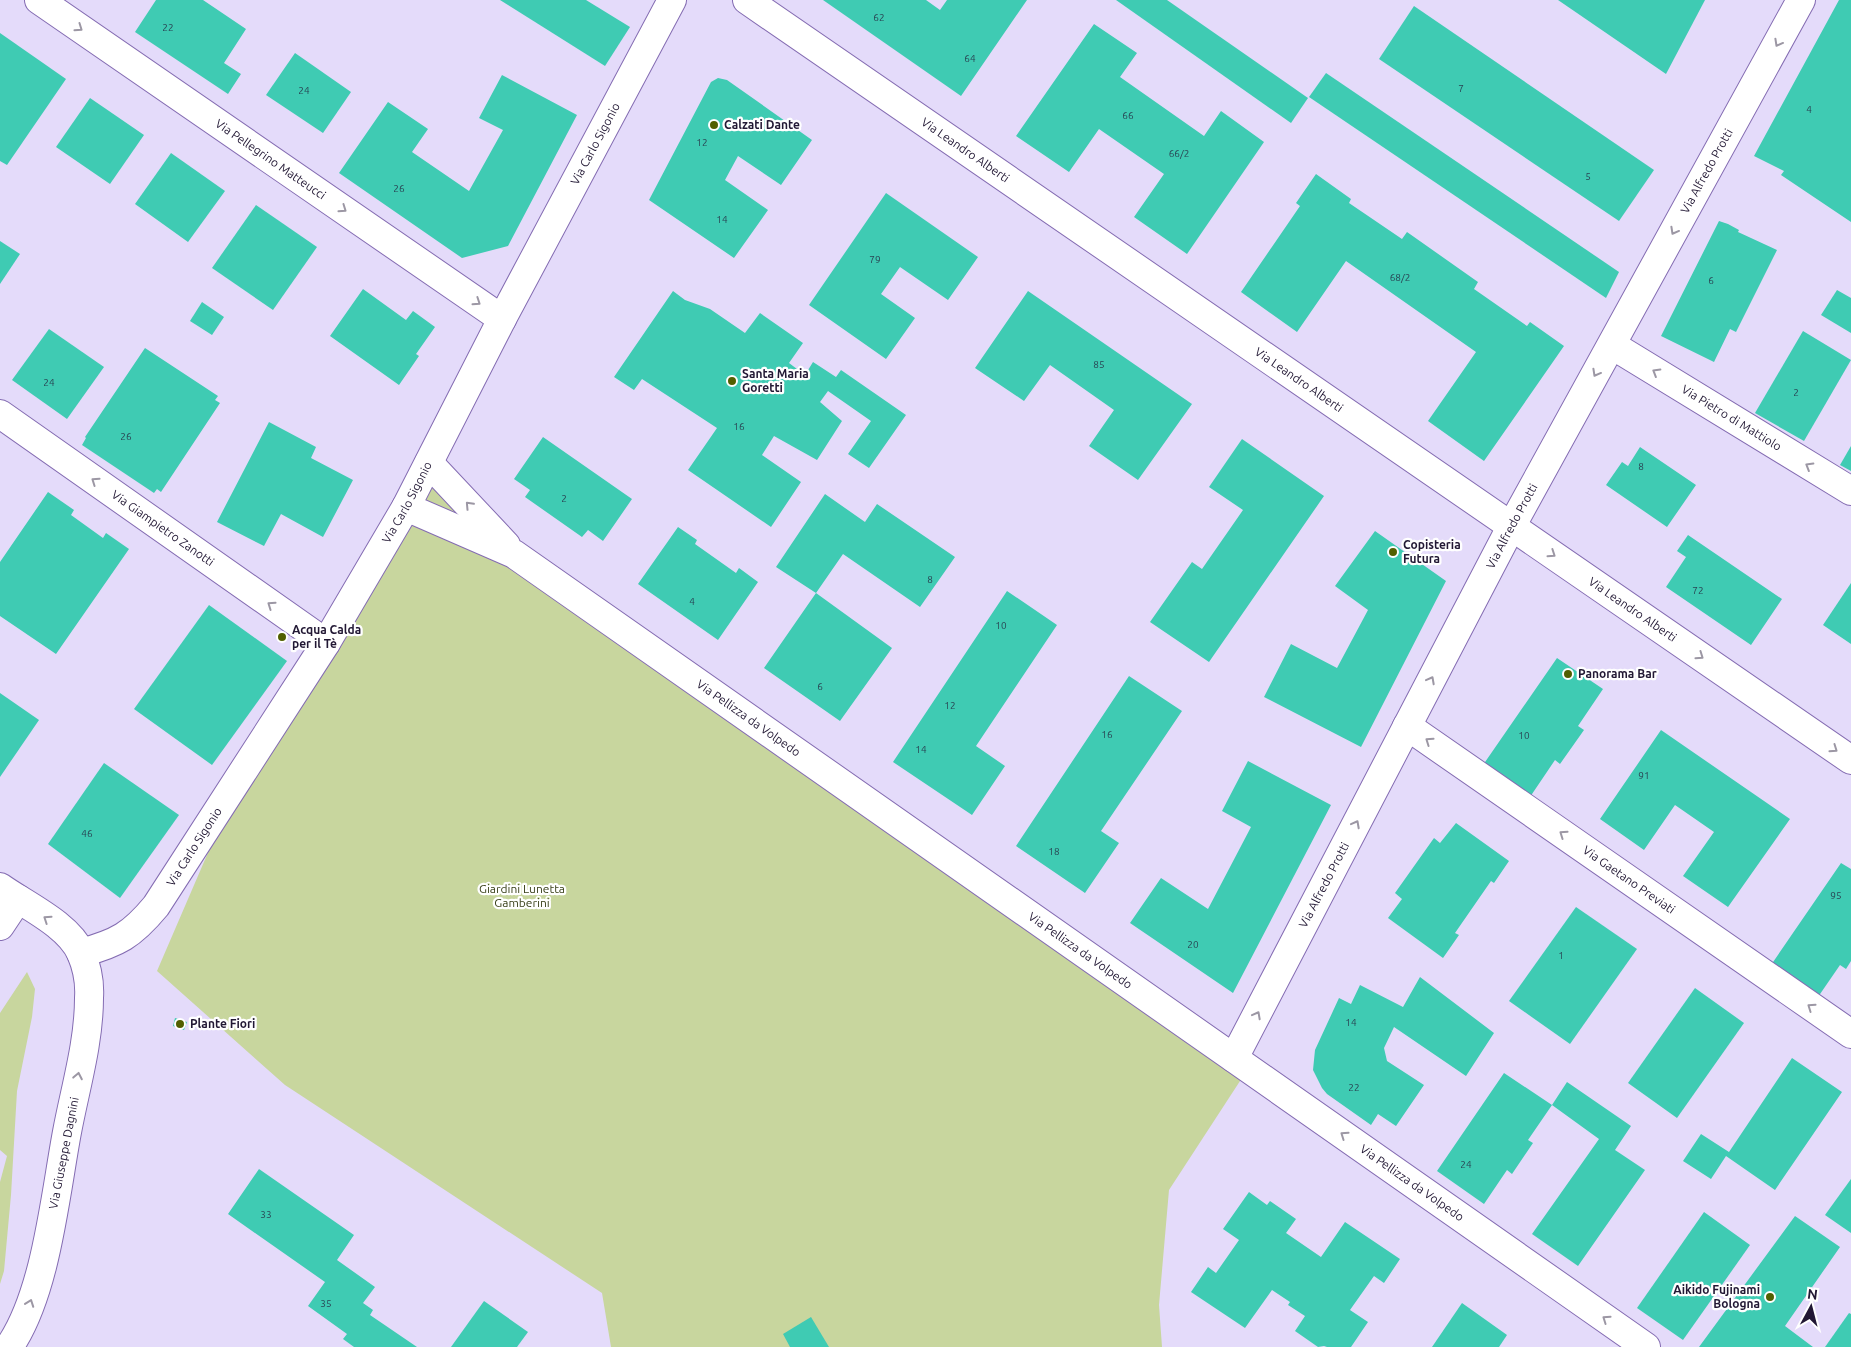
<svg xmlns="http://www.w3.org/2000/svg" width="1851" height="1347" font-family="Ubuntu,sans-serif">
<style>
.green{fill:#c8d69e}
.building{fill:#3fcbb3}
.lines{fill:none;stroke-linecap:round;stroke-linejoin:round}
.minor-casing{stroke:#846cb2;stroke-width:30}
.minor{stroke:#fff;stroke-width:28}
.oneway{stroke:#9c97a4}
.poi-dot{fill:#515f00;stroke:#fff;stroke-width:2}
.labels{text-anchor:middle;stroke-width:4.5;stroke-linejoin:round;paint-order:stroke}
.number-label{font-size:10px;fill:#294554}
.poi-label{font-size:12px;font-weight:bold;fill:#221834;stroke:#fff;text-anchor:start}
.street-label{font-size:12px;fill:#221834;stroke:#fff}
.park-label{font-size:12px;fill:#383f18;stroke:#fff}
</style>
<rect width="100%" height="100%" fill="#e4dbfa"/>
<g class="green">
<polygon points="435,483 1255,1058 1169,1190 1159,1305 1162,1347 611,1347 602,1293 285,1085 157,971 213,841"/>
<polygon points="27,972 35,989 32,1017 17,1091 11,1195 4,1271 0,1284 0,1182 7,1156 0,1150 0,1013"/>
</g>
<g class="building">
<polygon points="156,0 203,0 246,29 224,63 241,74 228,94 135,32"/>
<polygon points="500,0 586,0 630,27 605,66"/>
<polygon points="823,0 926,0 940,10 947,0 1027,0 961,96"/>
<polygon points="1116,0 1167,0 1308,98 1291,123"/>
<polygon points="1558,0 1705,0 1666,74"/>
<polygon points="1839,0 1851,0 1851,222 1781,175 1784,171 1754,156"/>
<polygon points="1414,6 1654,170 1619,221 1379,59"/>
<polygon points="1094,24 1137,53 1120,77 1204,136 1221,111 1264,142 1187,254 1134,217 1164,174 1099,129 1069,172 1016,136"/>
<polygon points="0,33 66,79 7,165 0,161"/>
<polygon points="295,53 351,92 323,133 266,95"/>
<polygon points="1326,73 1619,272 1606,298 1309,97"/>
<polygon points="502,75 577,115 508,246 462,258 339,173 388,102 428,129 412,152 469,191 503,130 479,118"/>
<polygon points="718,78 727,80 812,140 781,185 738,156 725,180 768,210 734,258 649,200 711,82"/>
<polygon points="90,98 144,135 110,184 56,147"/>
<polygon points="171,153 225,191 188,242 135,204"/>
<polygon points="1316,174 1351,199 1349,203 1402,239 1407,232 1478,282 1474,289 1527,326 1530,322 1564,346 1484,461 1428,421 1476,352 1346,261 1297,332 1241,292 1300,206 1296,203"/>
<polygon points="886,193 978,257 948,300 900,267 881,294 915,318 886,359 809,305"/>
<polygon points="256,205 317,247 273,310 212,268"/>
<polygon points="1719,221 1728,224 1739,230 1738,232 1777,250 1736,332 1730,329 1714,362 1661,336"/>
<polygon points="0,241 20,254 0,284"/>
<polygon points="363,289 406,320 413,311 435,327 416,354 419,356 399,385 330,336"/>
<polygon points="1837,290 1851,298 1851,333 1821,315"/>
<polygon points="673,291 685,300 710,309 745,333 760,313 803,343 789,363 805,375 813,362 836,377 841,370 906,415 869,468 848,454 871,421 828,391 820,402 842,421 817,460 774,436 762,455 801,482 771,527 688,470 717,428 642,379 634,390 614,377"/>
<polygon points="1028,291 1192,404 1138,480 1089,446 1114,410 1050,365 1024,401 975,368"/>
<polygon points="202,302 224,317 212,335 190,321"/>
<polygon points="49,329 104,367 67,419 12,380"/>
<polygon points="1803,331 1851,360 1804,441 1755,413"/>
<polygon points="145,348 218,396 215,400 220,403 161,492 157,489 154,493 82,445 86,438 85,437"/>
<polygon points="269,422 316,447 311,458 353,480 323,537 281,514 264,546 217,522"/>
<polygon points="543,437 632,499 603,541 588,530 582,537 525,497 530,490 514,479"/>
<polygon points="1242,439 1324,496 1209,662 1150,622 1192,562 1202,569 1243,510 1209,487"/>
<polygon points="1851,446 1851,471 1840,465"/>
<polygon points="1640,447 1696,485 1667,527 1606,485 1622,462 1628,466"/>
<polygon points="48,492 74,510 71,515 103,538 106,533 129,549 56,654 0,616 0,562"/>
<polygon points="825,494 865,522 877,504 955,557 920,607 843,554 816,593 892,648 840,721 764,668 816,593 776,567"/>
<polygon points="678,527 697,540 695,544 736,573 739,568 758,582 718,640 638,584"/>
<polygon points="1375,531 1446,581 1361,747 1264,697 1291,644 1337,668 1368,610 1335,586"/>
<polygon points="1688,535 1782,599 1751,645 1666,587 1686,557 1677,551"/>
<polygon points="1851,583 1851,644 1823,625"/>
<polygon points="1007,591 1057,625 976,746 1005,766 972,815 893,762"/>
<polygon points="209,605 287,661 212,765 134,709"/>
<polygon points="1557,658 1603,689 1578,726 1584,730 1560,764 1555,760 1530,797 1483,765"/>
<polygon points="1129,676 1182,711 1101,831 1119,843 1085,893 1016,846"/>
<polygon points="0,693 39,720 0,777"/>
<polygon points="1661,730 1790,819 1728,907 1683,876 1714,832 1675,805 1644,850 1600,819"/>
<polygon points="1248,761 1331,805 1233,993 1130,923 1161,878 1208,909 1251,827 1222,811"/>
<polygon points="104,763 179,815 120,898 48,844"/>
<polygon points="1456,823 1509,861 1494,883 1491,881 1455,933 1459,935 1443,958 1388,918 1402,899 1395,893 1434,838 1440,843"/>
<polygon points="1841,863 1851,869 1851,961 1846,969 1840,965 1818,997 1771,965"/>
<polygon points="1576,907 1637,949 1570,1044 1509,1001"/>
<polygon points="1420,977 1494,1033 1466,1076 1394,1027 1384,1048 1387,1061 1424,1085 1396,1126 1378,1114 1371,1125 1327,1094 1322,1088 1313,1070 1315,1050 1339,998 1351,1004 1360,985 1403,1007"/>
<polygon points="1695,988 1744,1023 1677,1118 1628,1083"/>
<polygon points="175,1018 187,1022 184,1030 173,1026"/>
<polygon points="1792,1058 1842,1092 1775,1190 1726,1156 1711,1179 1683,1161 1701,1134 1729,1152"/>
<polygon points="1504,1073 1552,1105 1567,1082 1631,1126 1615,1150 1645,1170 1578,1266 1532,1234 1599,1139 1552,1105 1528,1140 1533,1143 1512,1174 1507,1170 1484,1204 1437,1171"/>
<polygon points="259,1169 354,1235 337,1260 375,1287 363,1303 373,1310 370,1315 417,1347 354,1347 343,1339 347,1334 308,1306 325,1282 228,1214"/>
<polygon points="1851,1179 1851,1233 1825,1215"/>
<polygon points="1249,1192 1267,1205 1270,1201 1296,1219 1286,1233 1321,1257 1345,1222 1400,1259 1384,1283 1374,1276 1350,1310 1368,1322 1351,1347 1327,1347 1324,1346 1318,1347 1295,1331 1305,1316 1288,1305 1290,1302 1272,1290 1245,1328 1191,1292 1208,1267 1216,1273 1239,1240 1223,1229"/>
<polygon points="1704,1212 1750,1245 1683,1340 1637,1308"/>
<polygon points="1795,1216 1840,1247 1785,1326 1813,1347 1699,1347"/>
<polygon points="484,1301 528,1332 517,1347 451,1347"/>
<polygon points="1462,1303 1507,1335 1499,1347 1432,1347"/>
<polygon points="1849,1313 1851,1314 1851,1347 1825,1347"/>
<polygon points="811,1317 829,1347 790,1347 783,1334"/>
</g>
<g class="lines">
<defs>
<g id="minor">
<path id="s1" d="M 39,0 L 502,319"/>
<path id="s2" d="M 747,0 L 1851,760"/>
<path id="s3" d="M 1612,345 L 1851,491"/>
<path id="s4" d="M 0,414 L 326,643"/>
<polyline points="429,463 506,545"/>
<path id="s5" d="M 406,507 L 514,554 L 1646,1347"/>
<path id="s6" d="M 1407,726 L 1851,1034"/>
<path d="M 0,887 C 25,905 68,924 81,953 C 87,967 90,983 89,998 C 89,1043 75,1089 67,1132 C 55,1196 46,1294 9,1347"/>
<polyline points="0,926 18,899"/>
<path id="s7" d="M 81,953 C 118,943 132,935 156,906 L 326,643 L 406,507 L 502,319 L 672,0"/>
<path id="s8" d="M 1234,1058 L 1511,527 L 1801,0"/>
</g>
</defs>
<use href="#minor" class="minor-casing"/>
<use href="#minor" class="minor"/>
</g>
<defs><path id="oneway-chevron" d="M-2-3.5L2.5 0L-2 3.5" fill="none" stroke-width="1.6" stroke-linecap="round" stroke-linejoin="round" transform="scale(1.25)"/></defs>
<g class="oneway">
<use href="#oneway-chevron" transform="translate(79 28) rotate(35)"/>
<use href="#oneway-chevron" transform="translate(1778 43) rotate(119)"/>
<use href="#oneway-chevron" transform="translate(343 209) rotate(35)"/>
<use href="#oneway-chevron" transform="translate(1674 231) rotate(119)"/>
<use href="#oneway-chevron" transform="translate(477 302) rotate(34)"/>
<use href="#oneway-chevron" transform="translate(1656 372) rotate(-149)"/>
<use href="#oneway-chevron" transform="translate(1596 373) rotate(119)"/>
<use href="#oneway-chevron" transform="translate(1809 466) rotate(-149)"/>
<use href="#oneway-chevron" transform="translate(95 481) rotate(-145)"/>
<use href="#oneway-chevron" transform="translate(469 505) rotate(-133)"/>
<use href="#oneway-chevron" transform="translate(1552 554) rotate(34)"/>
<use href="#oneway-chevron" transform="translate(271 605) rotate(-145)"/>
<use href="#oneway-chevron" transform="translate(1700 656) rotate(35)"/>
<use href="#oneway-chevron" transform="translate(1431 680) rotate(-62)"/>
<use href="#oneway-chevron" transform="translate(1429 741) rotate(-145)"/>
<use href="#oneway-chevron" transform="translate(1834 749) rotate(35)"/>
<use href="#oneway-chevron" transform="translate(1356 824) rotate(-62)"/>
<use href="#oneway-chevron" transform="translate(1563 834) rotate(-145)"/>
<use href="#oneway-chevron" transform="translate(47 919) rotate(-146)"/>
<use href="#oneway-chevron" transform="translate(1811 1007) rotate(-145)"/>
<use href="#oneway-chevron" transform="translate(1257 1015) rotate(-62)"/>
<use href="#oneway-chevron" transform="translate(78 1076) rotate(-79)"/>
<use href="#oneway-chevron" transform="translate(1344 1135) rotate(-145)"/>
<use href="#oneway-chevron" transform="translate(30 1303) rotate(-70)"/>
<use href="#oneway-chevron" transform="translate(1606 1319) rotate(-145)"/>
</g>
<g class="poi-dot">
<circle cx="714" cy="125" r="5"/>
<circle cx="732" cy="381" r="5"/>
<circle cx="1393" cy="552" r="5"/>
<circle cx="282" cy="637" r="5"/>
<circle cx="1568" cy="674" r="5"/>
<circle cx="180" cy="1024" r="5"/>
<circle cx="1770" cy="1297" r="5"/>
</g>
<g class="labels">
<g class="number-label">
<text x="879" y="21">62</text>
<text x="168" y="31">22</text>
<text x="970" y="62">64</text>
<text x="1461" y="92">7</text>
<text x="304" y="94">24</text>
<text x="1809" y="113">4</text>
<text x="1128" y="119">66</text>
<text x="702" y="146">12</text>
<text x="1179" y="157">66/2</text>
<text x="1588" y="180">5</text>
<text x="399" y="192">26</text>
<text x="722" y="223">14</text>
<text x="875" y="263">79</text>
<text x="1400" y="281">68/2</text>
<text x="1711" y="284">6</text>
<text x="1099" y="368">85</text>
<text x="49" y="386">24</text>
<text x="1796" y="396">2</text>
<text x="739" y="430">16</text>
<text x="126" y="440">26</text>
<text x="1641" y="470">8</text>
<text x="564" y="502">2</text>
<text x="930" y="583">8</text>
<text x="1698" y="594">72</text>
<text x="692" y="605">4</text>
<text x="1001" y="629">10</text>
<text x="820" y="690">6</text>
<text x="950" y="709">12</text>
<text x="1107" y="738">16</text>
<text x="1524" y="739">10</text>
<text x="921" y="753">14</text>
<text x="1644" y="779">91</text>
<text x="87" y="837">46</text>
<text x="1054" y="855">18</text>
<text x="1836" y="899">95</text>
<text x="1193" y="948">20</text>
<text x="1561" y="959">1</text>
<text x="1351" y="1026">14</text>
<text x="1354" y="1091">22</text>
<text x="1466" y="1168">24</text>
<text x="266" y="1218">33</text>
<text x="326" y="1307">35</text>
</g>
<g class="poi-label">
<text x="724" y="129">Calzati Dante</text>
<text x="742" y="378">Santa Maria<tspan x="742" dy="14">Goretti</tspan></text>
<text x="1403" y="549">Copisteria<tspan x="1403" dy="14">Futura</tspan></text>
<text x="292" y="634">Acqua Calda<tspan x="292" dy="14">per il Tè</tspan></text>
<text x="1578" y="678">Panorama Bar</text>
<text x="190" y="1028">Plante Fiori</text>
<text x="1760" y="1294" text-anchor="end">Aikido Fujinami<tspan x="1760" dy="14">Bologna</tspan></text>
</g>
<g class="street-label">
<text dy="4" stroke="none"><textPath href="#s7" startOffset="971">Via Carlo Sigonio</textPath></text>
<text dy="4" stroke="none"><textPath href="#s2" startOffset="265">Via Leandro Alberti</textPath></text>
<text dy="4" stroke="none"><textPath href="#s1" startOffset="281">Via Pellegrino Matteucci</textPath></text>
<text dy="4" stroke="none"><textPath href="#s8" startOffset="1005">Via Alfredo Protti</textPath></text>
<text dy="4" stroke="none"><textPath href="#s2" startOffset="670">Via Leandro Alberti</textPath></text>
<text dy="4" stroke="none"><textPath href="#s3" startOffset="140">Via Pietro di Mattiolo</textPath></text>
<text dy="4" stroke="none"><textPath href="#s7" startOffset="566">Via Carlo Sigonio</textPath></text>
<text dy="4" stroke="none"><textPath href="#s8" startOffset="600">Via Alfredo Protti</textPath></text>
<text dy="4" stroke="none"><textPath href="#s4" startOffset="199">Via Giampietro Zanotti</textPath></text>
<text dy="4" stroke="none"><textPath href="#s2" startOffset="1075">Via Leandro Alberti</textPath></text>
<text dy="4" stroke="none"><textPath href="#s5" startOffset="404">Via Pellizza da Volpedo</textPath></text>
<text dy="4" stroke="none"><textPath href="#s7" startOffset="161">Via Carlo Sigonio</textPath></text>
<text dy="4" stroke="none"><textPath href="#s6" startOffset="270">Via Gaetano Previati</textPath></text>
<text dy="4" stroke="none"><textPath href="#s8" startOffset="195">Via Alfredo Protti</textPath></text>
<text dy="4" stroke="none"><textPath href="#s5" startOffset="809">Via Pellizza da Volpedo</textPath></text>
<text transform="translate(64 1153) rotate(-79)" y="4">Via Giuseppe Dagnini</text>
<text dy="4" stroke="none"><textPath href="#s5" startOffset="1214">Via Pellizza da Volpedo</textPath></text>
</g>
<g class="park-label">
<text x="522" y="893">Giardini Lunetta<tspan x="522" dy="14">Gamberini</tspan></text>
</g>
</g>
<g transform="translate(1811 1307) rotate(7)" stroke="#ffffff" stroke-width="4" paint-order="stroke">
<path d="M0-4L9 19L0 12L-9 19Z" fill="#221834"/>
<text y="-8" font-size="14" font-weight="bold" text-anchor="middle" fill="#221834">N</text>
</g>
</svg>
